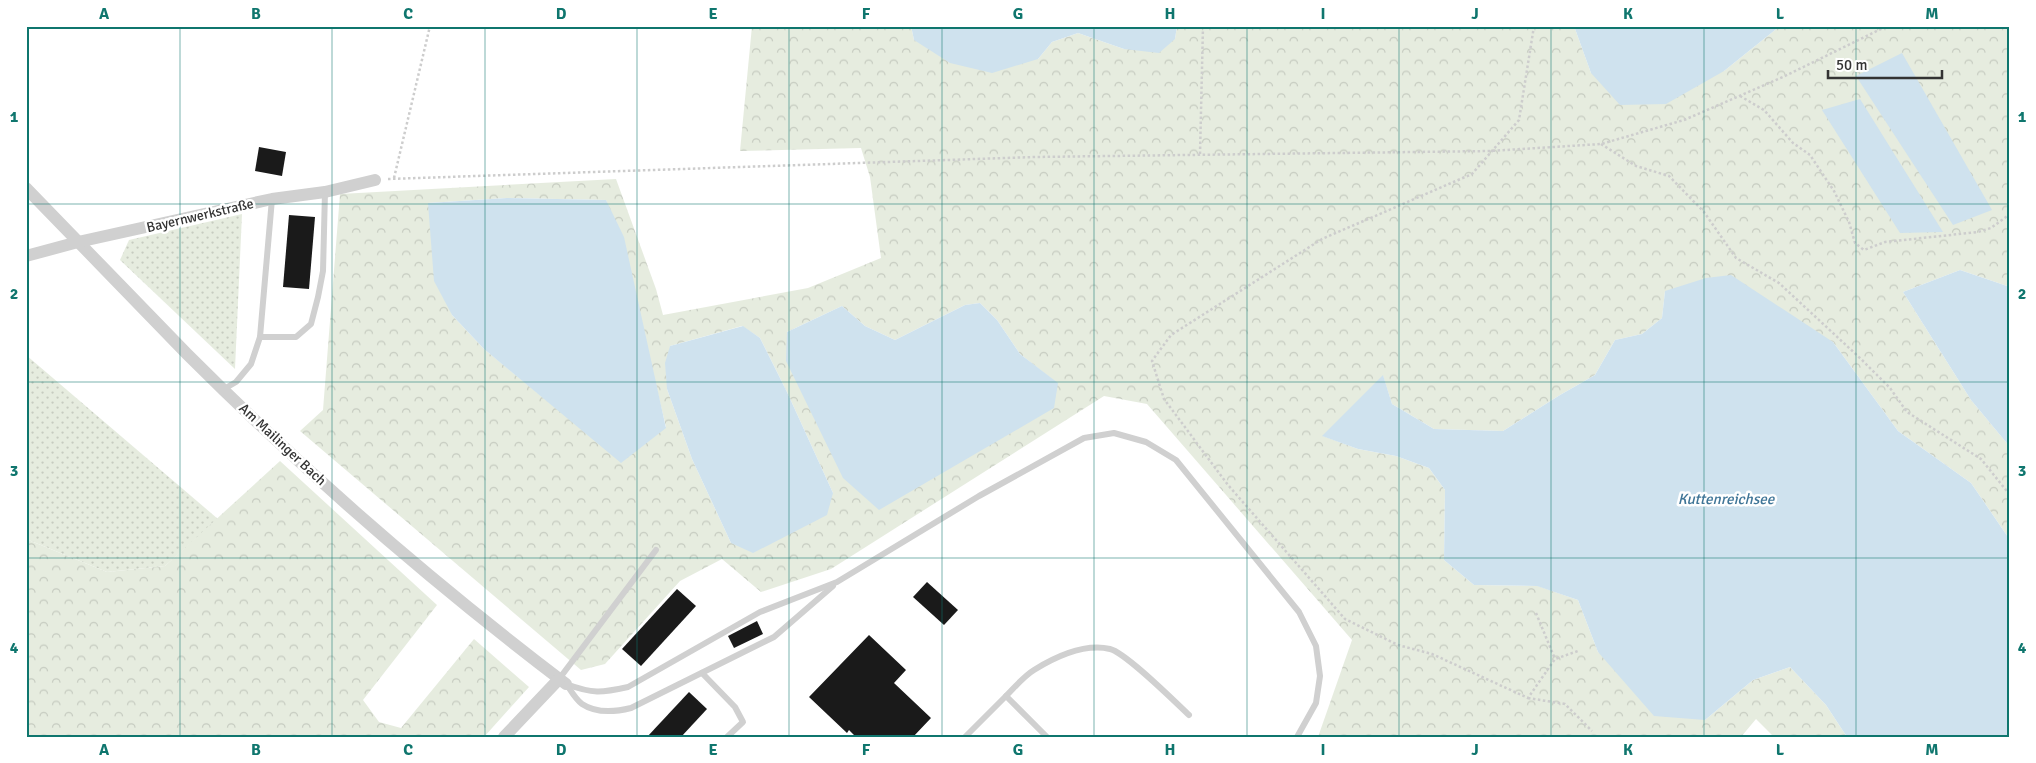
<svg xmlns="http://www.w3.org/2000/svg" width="2036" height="763" font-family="Signika,sans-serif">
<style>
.grass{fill:url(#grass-dots)}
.forest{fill:url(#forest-crowns);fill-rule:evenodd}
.water{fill:#cfe2ee}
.building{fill:#1a1a1a}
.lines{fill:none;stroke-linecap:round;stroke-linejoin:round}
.path{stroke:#cdcdcd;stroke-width:2.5;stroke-dasharray:2.5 2.5;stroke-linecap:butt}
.service{stroke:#d0d0d0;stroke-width:6}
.minor{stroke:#d0d0d0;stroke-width:12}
.grid{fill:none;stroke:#0f766e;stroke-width:1;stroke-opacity:0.55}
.labels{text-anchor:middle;stroke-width:5;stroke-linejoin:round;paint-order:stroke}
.street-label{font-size:14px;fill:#333;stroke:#fff}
.water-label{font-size:15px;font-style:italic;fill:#3f7597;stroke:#fff}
.neatline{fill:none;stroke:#0f766e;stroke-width:2}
.grid-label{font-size:16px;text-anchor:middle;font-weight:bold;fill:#0f766e}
</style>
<defs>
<pattern id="grass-dots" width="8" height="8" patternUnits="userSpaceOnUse" patternTransform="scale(1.25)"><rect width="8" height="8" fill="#e6ecdf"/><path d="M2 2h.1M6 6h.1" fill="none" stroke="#c6cbc0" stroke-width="1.8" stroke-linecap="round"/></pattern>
<pattern id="forest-crowns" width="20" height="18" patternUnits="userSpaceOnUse" patternTransform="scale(1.25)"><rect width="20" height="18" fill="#e6ecdf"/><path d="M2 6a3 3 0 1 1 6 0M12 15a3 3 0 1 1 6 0" fill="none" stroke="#c6cbc0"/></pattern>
</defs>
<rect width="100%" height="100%" fill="#fff"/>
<g class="grass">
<polygon points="242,214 235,369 120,260 129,240"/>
<polygon points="26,355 218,519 165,566 107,572 26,539"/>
</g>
<g class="forest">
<path d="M 752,26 L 911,26 L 914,40 L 1038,59 L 1052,42 L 1078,33 L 1124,49 L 1175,39 L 1177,26 L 1574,26 L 1591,73 L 1724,71 L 1780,26 L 2010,26 L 2010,287 L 1960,270 L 1903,292 L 1971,400 L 2010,447 L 2010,540 L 1971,483 L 1898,431 L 1833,342 L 1665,291 L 1662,318 L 1642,334 L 1615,340 L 1595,375 L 1560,395 L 1503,431 L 1434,429 L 1392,404 L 1383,376 L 1323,436 L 1358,449 L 1396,456 L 1429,468 L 1445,490 L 1444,560 L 1474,585 L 1538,586 L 1578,600 L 1598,652 L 1705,720 L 1753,680 L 1790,667 L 1826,705 L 1847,737 L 1774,737 L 1756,719 L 1741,737 L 1318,737 L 1352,640 L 1147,404 L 1104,396 L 831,569 L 761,592 L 722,559 L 680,581 L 605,664 L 581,670 L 300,431 L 323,410 L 340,194 L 616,179 L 656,289 L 663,315 L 808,288 L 881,258 L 870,177 L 861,148 L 740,151 ZM 507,198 L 606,200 L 645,340 L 666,427 L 557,409 L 484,349 L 452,315 L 428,203 ZM 980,303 L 997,320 L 1020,354 L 1057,383 L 787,332 L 842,306 L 865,326 L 895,340 L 965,305 ZM 742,326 L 760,338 L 787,392 L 833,493 L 731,543 L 692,459 L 667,389 L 670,346 Z"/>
<polygon points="280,461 437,605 363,700 379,722 401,728 474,639 529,687 484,737 26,737 26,539 107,572 165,566"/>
</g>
<g class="water">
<polygon points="911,26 1177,26 1175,39 1159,53 1124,49 1078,33 1052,42 1038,59 992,73 950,63 914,40"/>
<polygon points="1574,26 1780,26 1724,71 1666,104 1620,105 1591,73"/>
<polygon points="1902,53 1992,210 1953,225 1856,76"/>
<polygon points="1860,99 1943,232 1900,233 1822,110"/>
<polygon points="507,198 606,200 624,237 666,428 621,463 484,349 452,315 434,281 428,203"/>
<polygon points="1960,270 2010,287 2010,447 1971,400 1903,292"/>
<polygon points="1731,275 1833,342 1898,431 1971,483 2010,540 2010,737 1847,737 1826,705 1790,667 1753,680 1705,720 1654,716 1598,652 1578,600 1537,586 1474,585 1444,560 1445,490 1429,468 1396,456 1358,449 1322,436 1383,375 1392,404 1434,429 1503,431 1560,395 1595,375 1615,340 1642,334 1662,318 1665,291 1706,278"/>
<polygon points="980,303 997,320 1020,354 1058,383 1054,408 879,510 843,478 786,361 787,332 842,306 865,326 895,340 965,305"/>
<polygon points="743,326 760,338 787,392 833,493 827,515 753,553 731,543 692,459 667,389 665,363 670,346"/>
</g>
<g class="building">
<polygon points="259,147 286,152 282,176 255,171"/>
<polygon points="289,215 315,217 309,289 283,287"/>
<polygon points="927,582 958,610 944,625 913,597"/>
<polygon points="677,589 696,606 641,666 622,649"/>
<polygon points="757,621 763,634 734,648 728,636"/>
<polygon points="869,635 906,670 894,683 931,718 913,737 856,737 849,730 847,733 809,697"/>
<polygon points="689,692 707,709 681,737 647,737"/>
</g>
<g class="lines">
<g class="path">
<polyline points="1534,26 1519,120 1472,174 1322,239 1171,335 1152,361 1164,399 1228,485 1345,619 1398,645 1432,654 1528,698 1555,659 1578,651"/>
<polyline points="1740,96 1764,110 1793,143 1810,155 1834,191 1849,222 1855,243 1864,250 1885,242 1978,232 1991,228 2010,214"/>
<polyline points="1601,144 1636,166 1669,176 1704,212 1736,258 1779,283 1861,359 1890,388 1907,412 1981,459 2010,495"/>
<polyline points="1200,154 1203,26"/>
<polyline points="394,178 430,26"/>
<polyline points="388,179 1035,157 1490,151 1601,144 1684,120 1785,76 1887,26"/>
<polyline points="1536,613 1555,659"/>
<polyline points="1528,698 1565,704 1592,731"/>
</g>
<g class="service">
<polyline points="260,337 296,337 311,324 318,297 323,271 325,192"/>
<polyline points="224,389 236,382 251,364 260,337 272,199"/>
<polyline points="702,673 735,707 743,722 727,737"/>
<polyline points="559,679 656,550"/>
<path d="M 566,684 C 593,694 601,693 628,687 L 760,612 L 837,582 L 979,496 L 1084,438 L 1114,433 L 1146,442 L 1176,460 L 1299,612 L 1316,646 L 1320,676 L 1316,703 L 1297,737"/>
<path d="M 567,685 C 571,691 576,700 582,704 C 597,714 615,712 631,708 L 774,637 L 833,586"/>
<path d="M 1006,696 C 1015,687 1024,676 1034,670 C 1055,657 1084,643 1110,649 C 1126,653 1174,701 1189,715"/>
<polyline points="965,737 1006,696 1047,737"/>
</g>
<g class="minor">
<path d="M 26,188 C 80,243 133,299 187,354 C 305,472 433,583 566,684"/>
<polyline points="26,256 78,242 272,199 325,192 375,180"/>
<polyline points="504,737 559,679"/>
</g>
</g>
<path class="grid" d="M 180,26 L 180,737M 332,26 L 332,737M 485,26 L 485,737M 637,26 L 637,737M 789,26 L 789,737M 942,26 L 942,737M 1094,26 L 1094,737M 1247,26 L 1247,737M 1399,26 L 1399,737M 1551,26 L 1551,737M 1704,26 L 1704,737M 1856,26 L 1856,737M 26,204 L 2010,204M 26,382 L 2010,382M 26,558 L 2010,558"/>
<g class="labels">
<g class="street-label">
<text transform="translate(200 215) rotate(-13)" y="5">Bayernwerkstraße</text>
<text transform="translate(283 444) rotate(43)" y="5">Am Mailinger Bach</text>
</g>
<g class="water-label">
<text x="1726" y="504">Kuttenreichsee</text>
</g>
</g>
<rect width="2036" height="763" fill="none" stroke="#ffffff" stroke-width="55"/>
<path d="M1828 70v8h114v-8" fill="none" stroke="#333333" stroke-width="2.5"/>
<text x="1836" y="70" font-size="15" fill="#333333" stroke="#ffffff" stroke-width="4" paint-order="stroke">50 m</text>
<rect x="28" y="28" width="1980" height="708" class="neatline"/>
<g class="grid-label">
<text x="104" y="19">A</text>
<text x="256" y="19">B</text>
<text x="408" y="19">C</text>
<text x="561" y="19">D</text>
<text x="713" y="19">E</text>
<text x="866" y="19">F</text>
<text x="1018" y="19">G</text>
<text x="1170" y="19">H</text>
<text x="1323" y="19">I</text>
<text x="1475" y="19">J</text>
<text x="1628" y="19">K</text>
<text x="1780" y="19">L</text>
<text x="1932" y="19">M</text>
<text x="14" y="122">1</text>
<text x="2022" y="122">1</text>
<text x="14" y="299">2</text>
<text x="2022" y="299">2</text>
<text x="14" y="476">3</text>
<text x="2022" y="476">3</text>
<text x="14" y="653">4</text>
<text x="2022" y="653">4</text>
<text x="104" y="755">A</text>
<text x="256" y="755">B</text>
<text x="408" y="755">C</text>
<text x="561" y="755">D</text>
<text x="713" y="755">E</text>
<text x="866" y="755">F</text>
<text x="1018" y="755">G</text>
<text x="1170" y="755">H</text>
<text x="1323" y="755">I</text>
<text x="1475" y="755">J</text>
<text x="1628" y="755">K</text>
<text x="1780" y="755">L</text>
<text x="1932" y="755">M</text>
</g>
</svg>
